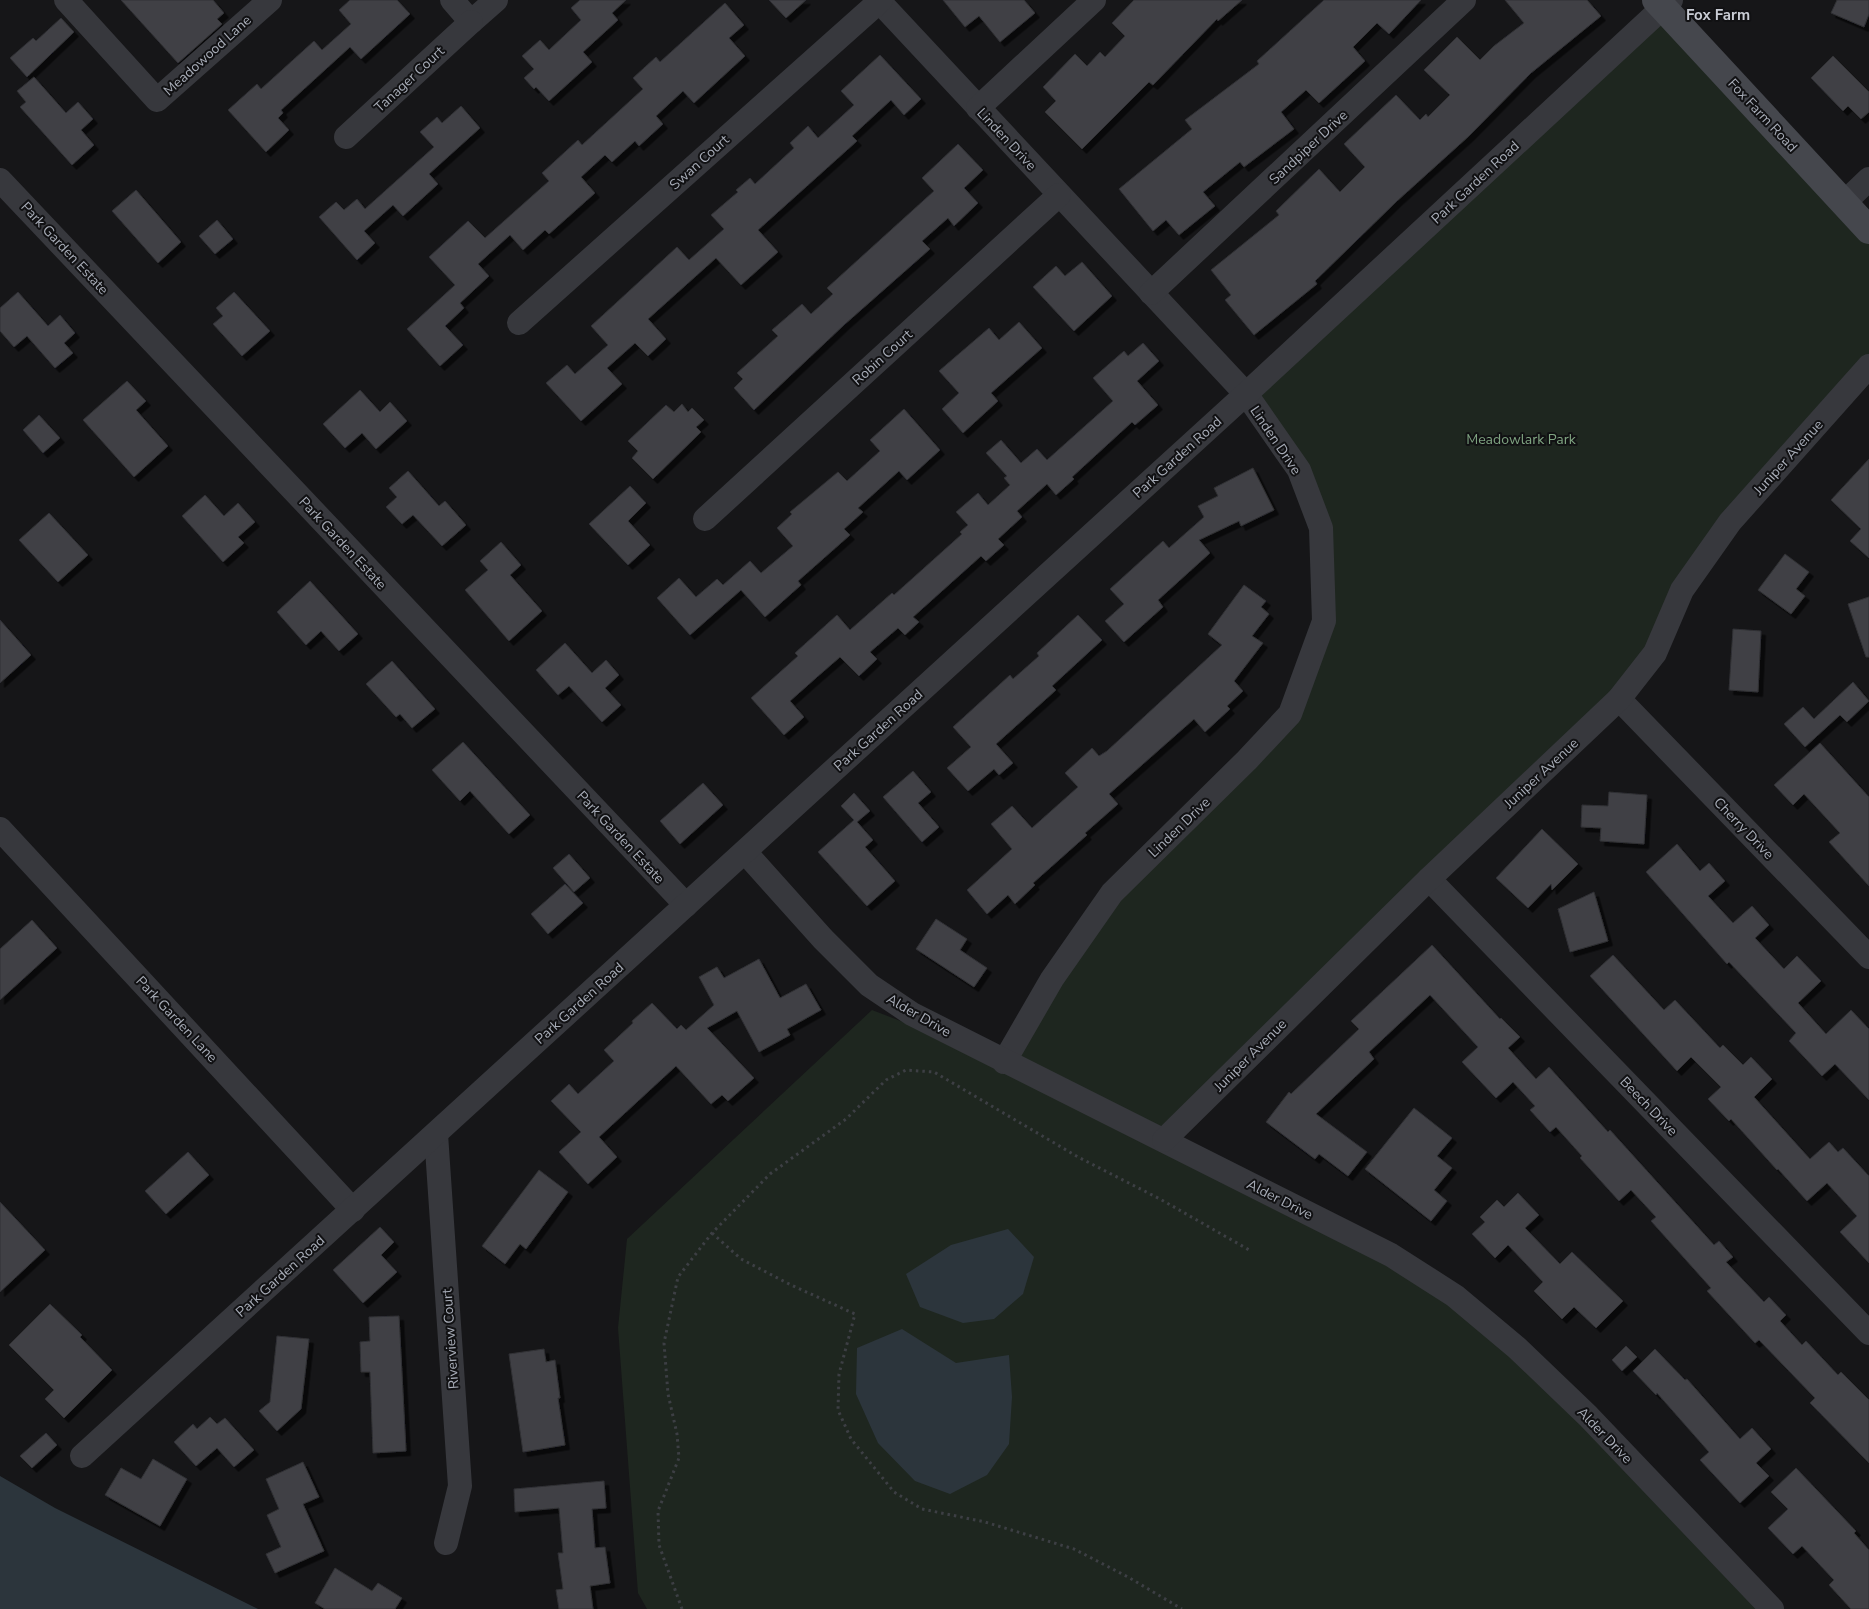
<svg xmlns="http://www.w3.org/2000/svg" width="1869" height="1609" font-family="'Nunito Sans',sans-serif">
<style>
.green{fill:#1e261f}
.water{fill:#2c353c}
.building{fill:#404145;stroke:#303034;filter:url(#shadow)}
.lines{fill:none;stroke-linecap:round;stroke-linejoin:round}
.path{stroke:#3d3f44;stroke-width:3;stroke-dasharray:2.5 4;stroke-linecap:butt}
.street{stroke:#37383d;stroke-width:24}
.secondary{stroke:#45474d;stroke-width:28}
.labels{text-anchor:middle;stroke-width:4;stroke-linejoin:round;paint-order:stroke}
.street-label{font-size:14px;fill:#a8adb8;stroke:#111113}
.park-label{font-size:14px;fill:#7fa381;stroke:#111113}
.neighbourhood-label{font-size:15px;font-weight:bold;fill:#c9ccd4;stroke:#111113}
</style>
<defs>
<filter id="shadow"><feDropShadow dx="4.5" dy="4.5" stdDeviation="0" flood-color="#0009"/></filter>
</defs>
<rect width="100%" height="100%" fill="#161618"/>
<polygon class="green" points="1663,8 1869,230 1869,366 1730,522 1655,653 1164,1140 1455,1296 1772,1609 647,1609 638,1593 618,1328 627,1239 872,1010 1004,1061 1112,893 1290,714 1324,622 1321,528 1246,394"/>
<g class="water">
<polygon points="1008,1229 1034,1257 1023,1294 994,1319 963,1323 920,1307 906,1274 951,1245"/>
<polygon points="902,1329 956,1363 1009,1355 1012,1397 1009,1444 987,1475 950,1494 915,1481 878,1443 856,1394 857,1348"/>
<polygon points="0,1476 55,1508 258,1609 0,1609"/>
</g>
<g class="building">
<polygon points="121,0 213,0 224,13 217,19 222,24 178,63"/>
<polygon points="350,0 397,0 410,14 361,59 350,47 281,110 283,113 278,118 289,130 266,152 228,110 257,84 261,89 314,41 322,50 351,24 339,10"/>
<polygon points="580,0 626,0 612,13 618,20 583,52 592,62 549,101 536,87 534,89 524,78 534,69 522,56 540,40 549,50 581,20 571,8"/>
<polygon points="769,0 806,0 786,18"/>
<polygon points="943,0 1024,0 1035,13 1000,42 979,16 965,27"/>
<polygon points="1134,0 1242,0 1218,21 1217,19 1153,85 1149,82 1082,149 1045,112 1056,101 1043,87 1075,54 1087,66 1100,52 1105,57 1125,36 1112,23"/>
<polygon points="1324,0 1421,0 1389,34 1377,23 1353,47 1365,61 1319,103 1306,90 1281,112 1294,129 1244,167 1240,162 1203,192 1215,206 1179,235 1166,220 1153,231 1119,189 1192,129 1185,120 1259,64 1257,61"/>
<polygon points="1505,0 1587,0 1601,16 1531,73 1469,136 1397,201 1315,281 1317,284 1254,335 1225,300 1231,295 1211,270 1279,215 1276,211 1319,169 1340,192 1365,167 1344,144 1396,95 1420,120 1426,114 1428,117 1450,95 1424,70 1457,37 1480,60 1494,46 1524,23"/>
<polygon points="1837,0 1869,0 1869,14 1864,27 1831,13"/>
<polygon points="725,3 744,25 729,38 745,56 694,103 683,91 656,116 663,124 639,146 635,141 612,162 605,155 581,177 595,193 549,234 545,230 523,250 510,235 478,264 489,276 460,303 464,308 445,326 463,345 440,366 407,329 455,285 429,257 468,221 485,238 549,181 542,173 578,140 582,145 643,89 633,78 656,57 660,62"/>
<polygon points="61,18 74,32 27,77 10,58 33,38 36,41"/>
<polygon points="880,55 921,99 904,115 891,100 852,136 857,141 758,230 778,252 741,285 716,258 648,319 666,339 648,356 635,343 607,368 622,384 581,421 546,383 567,365 575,374 608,345 591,326 677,247 689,260 724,229 711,215 738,192 736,190 750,178 755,184 794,148 790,143 808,126 818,138 854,105 841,91"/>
<polygon points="1833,56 1869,92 1869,112 1861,119 1848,106 1843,111 1811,78"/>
<polygon points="34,77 66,113 78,102 93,119 81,130 94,145 72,165 20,107 26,102 17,91"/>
<polygon points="461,106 480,128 429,174 438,184 403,216 393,205 364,231 375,243 357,260 319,217 336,202 344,210 357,199 365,209 434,147 420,132 437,117 442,123"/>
<polygon points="958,144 983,170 964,188 978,203 954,226 948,218 922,241 930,249 845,324 754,410 734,388 743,379 737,373 778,336 772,330 802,304 811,314 833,294 827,288 934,191 922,178"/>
<polygon points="136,190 181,242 158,263 112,211"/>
<polygon points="217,220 233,239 215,254 199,236"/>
<polygon points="1082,262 1112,296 1074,331 1033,287 1056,266 1065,276"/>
<polygon points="18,292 48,326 60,315 75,333 64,343 73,353 55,368 27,336 14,347 0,331 0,308"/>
<polygon points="234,292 270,331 242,356 213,324 223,316 216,308"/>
<polygon points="1019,322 1042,348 991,393 998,401 963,433 942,409 959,393 939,371 989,328 999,340"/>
<polygon points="1143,343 1159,361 1137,381 1158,405 1135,425 1132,422 1072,477 1074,479 1056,495 1047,484 1017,511 1022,517 998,539 1004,545 986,561 981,556 913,617 919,622 905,635 898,628 870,652 877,659 859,676 840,657 817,677 790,701 804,717 784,735 751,698 798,656 795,653 837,615 850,630 892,593 894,595 962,534 960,532 968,525 956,512 978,493 988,505 1010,485 1004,478 1007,476 986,453 1001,440 1021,463 1037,449 1047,460 1113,401 1093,378 1124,351 1128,356"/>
<polygon points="127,381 146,401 136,410 168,446 134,477 83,420"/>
<polygon points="360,390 380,412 390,402 407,421 376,449 362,433 345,448 323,424"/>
<polygon points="682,404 688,412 692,408 704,420 696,427 701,432 653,479 632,458 638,451 628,441 666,405 674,412"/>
<polygon points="904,409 940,450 907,480 899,471 858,508 863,512 844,529 850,535 798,581 801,585 765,617 741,590 690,635 657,598 679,578 696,597 717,579 723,585 750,561 761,573 793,546 777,528 792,514 790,512 838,472 847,481 880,451 870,440"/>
<polygon points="39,415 60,438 43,453 23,430"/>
<polygon points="1869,459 1869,558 1850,541 1861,529 1831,500"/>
<polygon points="1253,468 1274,510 1241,526 1239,521 1199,540 1210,553 1158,600 1163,607 1124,642 1105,621 1124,604 1110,589 1163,541 1169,548 1204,517 1198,506 1218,496 1214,488"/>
<polygon points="408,471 439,506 445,501 466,525 442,546 413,515 402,524 386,507 397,497 389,488"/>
<polygon points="630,486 646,503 628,521 650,545 628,565 589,524"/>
<polygon points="205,495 224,516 238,503 255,522 238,537 244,543 223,562 182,516"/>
<polygon points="49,513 88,555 58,582 19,540"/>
<polygon points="501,542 521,565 510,575 542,611 509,641 465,590 488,570 480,561"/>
<polygon points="1785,554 1809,572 1796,589 1805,596 1791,614 1758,590"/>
<polygon points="310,581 358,634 339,651 321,631 306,645 277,612"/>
<polygon points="1244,585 1266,601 1261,607 1269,614 1252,636 1263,643 1234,681 1243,691 1227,706 1230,709 1205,732 1194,719 1109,794 1118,804 1085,833 1087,835 1033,883 1035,885 1015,904 1008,895 987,914 967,890 1012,849 991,824 1012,806 1032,828 1078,787 1065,773 1092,748 1099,756 1107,751 1222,645 1208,634"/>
<polygon points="1869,597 1869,657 1866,657 1848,604"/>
<polygon points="1078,615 1102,640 1052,686 1056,690 996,744 1013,763 999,775 994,769 968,791 947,768 971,747 953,727 1010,675 1013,679 1039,656 1037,653"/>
<polygon points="0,620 31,655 0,683"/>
<polygon points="1733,629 1761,631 1758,692 1729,690"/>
<polygon points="565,643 592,673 606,660 619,675 605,688 621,705 602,722 569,686 558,695 536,670"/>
<polygon points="392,661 435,709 412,728 400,714 396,717 366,684"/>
<polygon points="1853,682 1869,701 1847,722 1840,715 1805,747 1784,724 1803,707 1814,719"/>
<polygon points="463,742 530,815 509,834 470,791 460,801 432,770"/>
<polygon points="1820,743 1869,797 1869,886 1829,842 1840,833 1804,794 1793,805 1774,785"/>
<polygon points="913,771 931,792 918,803 939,827 922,842 883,797"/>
<polygon points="703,783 723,805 680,844 660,821"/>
<polygon points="1609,792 1647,795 1644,844 1600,841 1601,828 1581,827 1582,805 1608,806"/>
<polygon points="854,793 870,811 857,822 873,840 865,847 895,881 867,906 818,852 854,820 841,806"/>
<polygon points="1542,829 1578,864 1552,890 1551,884 1528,908 1496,878"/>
<polygon points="1677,844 1700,871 1709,863 1725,881 1708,896 1733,923 1752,906 1769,925 1755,938 1784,969 1797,956 1821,981 1798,1003 1826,1034 1851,1010 1869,1029 1869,1100 1835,1064 1822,1076 1789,1041 1796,1033 1729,962 1727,964 1646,872"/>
<polygon points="569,854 590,878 574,892 553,868"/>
<polygon points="565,884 583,903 548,934 531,914"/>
<polygon points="1594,892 1608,941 1570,952 1558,909"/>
<polygon points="936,919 967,939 960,950 987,968 974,987 916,949"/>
<polygon points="32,920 57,948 0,1000 0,949"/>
<polygon points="1432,945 1500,1019 1501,1018 1520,1037 1508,1048 1536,1079 1549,1067 1608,1132 1610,1130 1714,1245 1719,1241 1733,1257 1726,1262 1764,1302 1769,1297 1786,1315 1780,1321 1802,1345 1806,1341 1838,1375 1841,1372 1869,1400 1869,1463 1810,1403 1815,1398 1759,1340 1755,1343 1707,1291 1711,1288 1651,1221 1656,1217 1631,1190 1619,1201 1580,1158 1582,1156 1556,1127 1550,1132 1530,1110 1535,1106 1513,1082 1496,1098 1462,1062 1478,1047 1430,995 1369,1052 1374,1059 1316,1114 1367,1152 1348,1176 1319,1154 1315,1159 1266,1122 1289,1092 1291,1094 1359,1029 1351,1021"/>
<polygon points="1613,955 1664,1010 1675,1000 1720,1048 1723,1045 1743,1065 1751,1057 1772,1079 1754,1097 1810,1159 1829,1142 1838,1152 1843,1148 1869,1176 1869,1263 1840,1232 1857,1216 1827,1183 1807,1201 1778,1169 1777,1170 1731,1119 1729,1121 1708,1099 1721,1087 1691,1057 1677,1071 1590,976"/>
<polygon points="759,959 780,998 806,984 821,1010 787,1029 790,1035 759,1052 737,1011 707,1028 754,1078 728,1101 722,1095 711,1104 676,1066 599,1137 617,1157 588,1184 559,1152 581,1132 551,1101 569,1084 578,1094 614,1061 604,1050 633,1023 632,1021 652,1003 677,1029 681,1025 686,1030 714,1005 699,977 717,967 724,978"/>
<polygon points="1414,1108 1452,1138 1437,1156 1452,1168 1434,1190 1447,1201 1431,1221 1365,1169"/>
<polygon points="188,1152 209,1175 166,1214 145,1191"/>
<polygon points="539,1170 568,1192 526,1249 520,1244 505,1264 482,1246"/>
<polygon points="1518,1193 1539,1215 1525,1228 1560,1264 1572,1252 1623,1301 1596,1328 1574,1307 1562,1319 1534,1291 1543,1282 1508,1245 1495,1258 1472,1234 1485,1222 1480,1217 1497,1200 1504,1207"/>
<polygon points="0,1202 45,1250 0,1292"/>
<polygon points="380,1227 394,1242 381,1255 397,1272 363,1303 333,1270"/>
<polygon points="50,1304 82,1335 80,1337 112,1370 64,1418 45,1399 54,1390 9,1345"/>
<polygon points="399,1316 406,1451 373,1453 370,1372 361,1372 360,1342 370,1341 369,1317"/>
<polygon points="277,1336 309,1339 301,1409 277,1431 259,1411 270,1402"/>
<polygon points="1626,1346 1637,1357 1622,1371 1612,1360"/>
<polygon points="544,1349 546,1362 555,1360 560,1398 558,1398 565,1445 523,1452 509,1354"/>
<polygon points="1655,1349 1685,1380 1687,1379 1740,1439 1752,1428 1771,1449 1756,1463 1769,1476 1740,1503 1700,1460 1709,1452 1657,1393 1656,1395 1633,1371"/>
<polygon points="210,1417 217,1424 225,1418 254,1450 234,1467 217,1448 196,1466 174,1442 193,1424 197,1429"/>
<polygon points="46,1433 57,1445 32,1468 20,1456"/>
<polygon points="153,1459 187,1479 160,1526 105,1495 121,1468 141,1479"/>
<polygon points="303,1462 319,1497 303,1504 324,1551 275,1573 266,1554 281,1547 267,1515 279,1509 266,1479"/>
<polygon points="1796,1468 1856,1531 1854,1533 1869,1550 1869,1609 1851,1609 1829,1585 1834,1580 1802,1546 1793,1554 1768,1528 1788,1509 1771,1492"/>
<polygon points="604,1481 606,1508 592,1509 595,1548 605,1547 610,1583 590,1586 593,1609 559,1609 556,1590 563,1589 558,1553 563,1553 559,1508 515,1512 514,1489"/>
<polygon points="335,1568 372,1591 378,1583 402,1598 395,1609 325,1609 315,1603"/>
</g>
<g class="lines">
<g class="path">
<polyline points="712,1233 741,1259 791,1285 855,1314 839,1374 838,1410 851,1439 894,1492 922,1509 985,1522 1074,1549 1128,1577 1182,1609"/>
<polyline points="682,1609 659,1545 658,1511 679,1458 677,1434 668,1394 664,1343 678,1277 712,1233 770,1174 846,1119 886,1080 906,1070 934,1072 1078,1157 1160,1199 1251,1251"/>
</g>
<g class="street">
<polyline points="66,0 157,100 270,0"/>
<polyline points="452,0 471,22 496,0"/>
<polyline points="878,0 1246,394 1299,470 1321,528 1324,621 1290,714 1247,760 1112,893 1052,979 1004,1062"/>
<polyline points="978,108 1094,0"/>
<polyline points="346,137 471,22"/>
<polyline points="0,180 686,905"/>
<polyline points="1845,202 1869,179"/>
<polyline points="1151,293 1464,0"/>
<polyline points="519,323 881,0"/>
<polyline points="705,519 1059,195"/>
<polyline points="1619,699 1869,957"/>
<polyline points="0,829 353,1210"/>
<polyline points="745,852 823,939 869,985 912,1014 1391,1255 1455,1296 1517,1348 1588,1416 1772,1609"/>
<polyline points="1429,879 1869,1333"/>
<polyline points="436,1134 460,1486 446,1543"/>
<polyline points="1164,1140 1429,879 1619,699 1655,653 1682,590 1730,522 1869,366"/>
<polyline points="82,1456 1246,394 1671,0"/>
</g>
<polyline class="secondary" points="1656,0 1869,230"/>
</g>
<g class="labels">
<g class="street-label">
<text transform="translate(207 55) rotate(-42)" y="5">Meadowood Lane</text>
<text transform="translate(409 79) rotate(-43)" y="5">Tanager Court</text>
<text transform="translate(1763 115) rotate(47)" y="5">Fox Farm Road</text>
<text transform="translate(1007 139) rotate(47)" y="5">Linden Drive</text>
<text transform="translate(1308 147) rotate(-43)" y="5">Sandpiper Drive</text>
<text transform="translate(699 162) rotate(-42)" y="5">Swan Court</text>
<text transform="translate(1475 182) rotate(-43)" y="5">Park Garden Road</text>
<text transform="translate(65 248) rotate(47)" y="5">Park Garden Estate</text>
<text transform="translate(882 357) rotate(-42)" y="5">Robin Court</text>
<text transform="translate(1276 440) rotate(56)" y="5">Linden Drive</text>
<text transform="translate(1177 457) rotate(-42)" y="5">Park Garden Road</text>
<text transform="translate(1788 457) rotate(-48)" y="5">Juniper Avenue</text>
<text transform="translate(343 543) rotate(47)" y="5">Park Garden Estate</text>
<text transform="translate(878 730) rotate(-42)" y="5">Park Garden Road</text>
<text transform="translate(1541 773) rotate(-43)" y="5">Juniper Avenue</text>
<text transform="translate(1179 827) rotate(-44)" y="5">Linden Drive</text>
<text transform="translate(1744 828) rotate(46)" y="5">Cherry Drive</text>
<text transform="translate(621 837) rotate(47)" y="5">Park Garden Estate</text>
<text transform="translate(579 1003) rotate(-42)" y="5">Park Garden Road</text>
<text transform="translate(919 1015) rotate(30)" y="5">Alder Drive</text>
<text transform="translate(177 1019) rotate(47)" y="5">Park Garden Lane</text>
<text transform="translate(1250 1055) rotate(-45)" y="5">Juniper Avenue</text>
<text transform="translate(1649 1106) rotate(46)" y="5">Beech Drive</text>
<text transform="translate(1280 1199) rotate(27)" y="5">Alder Drive</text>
<text transform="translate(280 1276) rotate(-42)" y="5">Park Garden Road</text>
<text transform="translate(450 1339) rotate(-94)" y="5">Riverview Court</text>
<text transform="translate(1605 1435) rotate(46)" y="5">Alder Drive</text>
</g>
<g class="park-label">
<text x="1521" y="444">Meadowlark Park</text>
</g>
<g class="neighbourhood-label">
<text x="1718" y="20">Fox Farm</text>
</g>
</g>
</svg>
